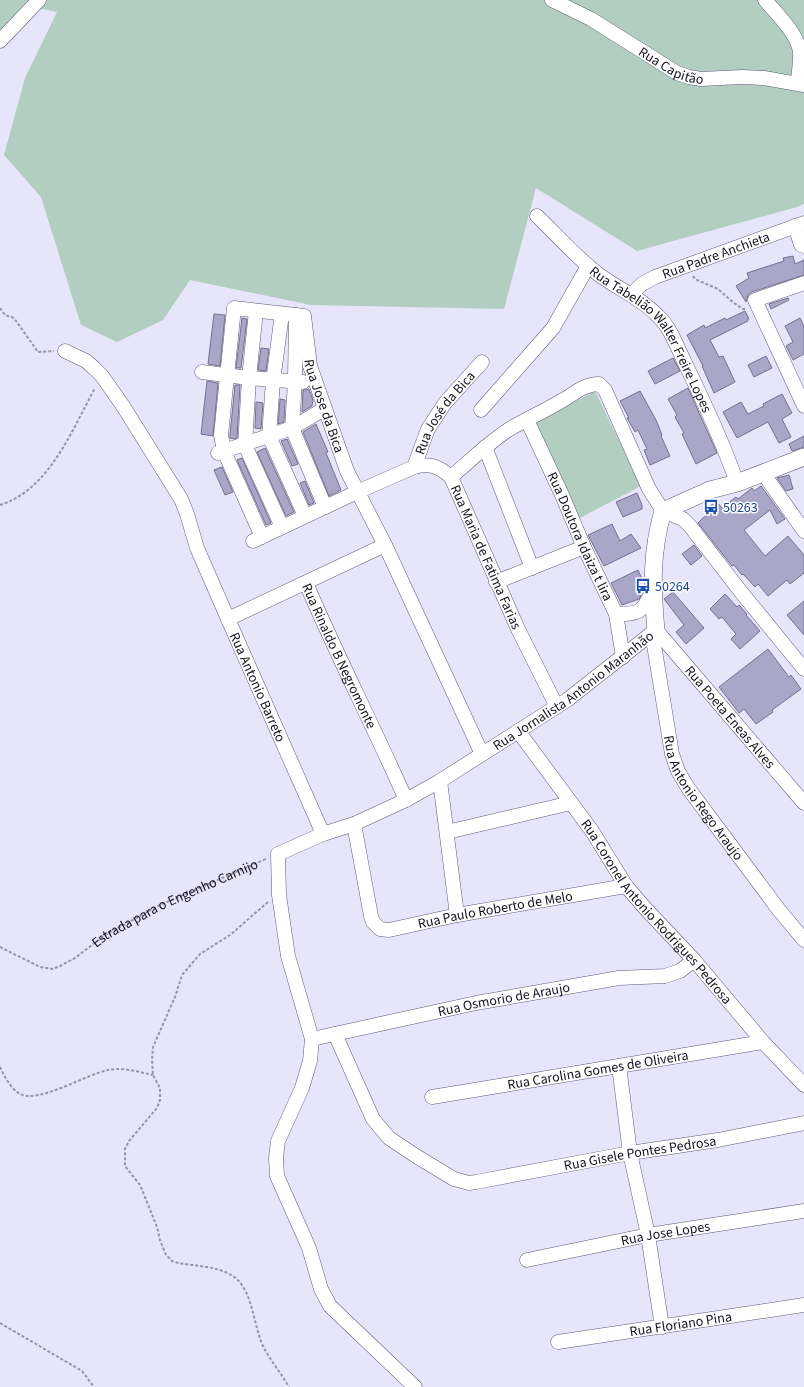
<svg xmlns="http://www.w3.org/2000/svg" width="804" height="1387" font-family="'Source Sans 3',sans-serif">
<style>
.green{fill:#b2cec0}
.building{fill:#aaa6c7;stroke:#747090}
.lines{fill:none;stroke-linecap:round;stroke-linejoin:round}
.minor-casing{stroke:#5e5a78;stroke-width:15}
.tertiary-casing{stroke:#5e5a78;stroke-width:18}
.path{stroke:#9694a6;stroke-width:2;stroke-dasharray:3 2;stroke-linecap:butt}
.minor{stroke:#fff;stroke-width:14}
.tertiary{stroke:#fff;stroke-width:17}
.labels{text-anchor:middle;stroke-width:3;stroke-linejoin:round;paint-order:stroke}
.street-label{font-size:14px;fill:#14121e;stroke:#fff}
.transit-label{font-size:14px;fill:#164399;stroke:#fff;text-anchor:start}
</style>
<rect width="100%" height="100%" fill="#e7e5fa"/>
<g class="green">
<polygon points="0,0 804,0 804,204 797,207 637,251 536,188 504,309 311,305 190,280 163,320 117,342 81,325 41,197 4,155 25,78 57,12 34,7 0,43"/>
<polygon points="595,391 641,486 578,519 534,423"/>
</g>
<g class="building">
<polygon points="793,256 795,264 804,260 804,275 752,292 748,295 746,302 736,286 749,278 747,273 784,261 783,258"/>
<polygon points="788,298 789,300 771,309 769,304"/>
<polygon points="745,311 749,319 747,319 748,321 710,340 719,357 723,356 735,382 714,393 702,366 703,366 687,335 704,325 705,328 725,318 726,320"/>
<polygon points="214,314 225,315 220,366 208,364"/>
<polygon points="242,318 247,319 241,368 236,368"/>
<polygon points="800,318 804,326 804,354 793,360 786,346 793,342 785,326"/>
<polygon points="261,348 269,349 266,371 258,370"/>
<polygon points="766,356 772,368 754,377 748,365"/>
<polygon points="673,358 680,371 655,384 648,371"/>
<polygon points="207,381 218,383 213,436 201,434"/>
<polygon points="235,385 240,385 237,438 234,439 230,438 230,435"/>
<polygon points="688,388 717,453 696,464 682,434 684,433 675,417 677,415 668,399"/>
<polygon points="309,389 313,400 312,406 302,412 303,390"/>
<polygon points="640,391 656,420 662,435 661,436 670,456 650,465 644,450 647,449 638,430 635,432 627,418 629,418 620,401"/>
<polygon points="782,394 792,413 782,419 791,437 779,443 768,422 737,438 723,412 741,402 748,414 764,406 763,404"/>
<polygon points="280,399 285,400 284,422 278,424"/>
<polygon points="256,402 263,403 261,429 255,428"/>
<polygon points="316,424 328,452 326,453 341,490 329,496 303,432"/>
<polygon points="804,436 804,447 792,451 789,444"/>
<polygon points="287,439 298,464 292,466 281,441"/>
<polygon points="265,448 294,512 286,516 257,452"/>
<polygon points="242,458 271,523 266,525 237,460"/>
<polygon points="222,467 233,492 225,495 214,470"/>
<polygon points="789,475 793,489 786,491 777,478"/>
<polygon points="305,481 314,503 309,505 300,483"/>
<polygon points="761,486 785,519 777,524 770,510 744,530 765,556 788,536 804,555 804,573 790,584 787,580 768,596 758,584 755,587 743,574 742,575 734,565 732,566 698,523 708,513 706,510 716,501 722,508 736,497 738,499 752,488 754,491"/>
<polygon points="637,493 642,505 642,509 623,517 616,502"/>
<polygon points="612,524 620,541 631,534 641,548 604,566 588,535"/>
<polygon points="694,545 702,556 691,565 682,554"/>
<polygon points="638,570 643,581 637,584 642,594 639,599 622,605 611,583"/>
<polygon points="673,592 704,628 686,644 676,632 684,625 664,599"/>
<polygon points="725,594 737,607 739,605 747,614 746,615 760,631 740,649 731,639 736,634 722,617 719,619 710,609"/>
<polygon points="804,601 804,635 787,615"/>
<polygon points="768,649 789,677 791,675 801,689 772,710 773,712 756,724 744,709 739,713 719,687"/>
</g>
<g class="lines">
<defs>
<g id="minor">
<path id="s2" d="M 552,0 L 591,19 L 677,73 L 689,77 L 701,79 L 742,77 L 764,78 L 804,85"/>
<path d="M 765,0 C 776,13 798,34 800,52 C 801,62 798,73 798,83"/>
<polyline points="0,41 39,0"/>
<path id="s3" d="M 537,216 C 557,235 576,257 598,274 C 618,289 641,298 658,316 C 671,328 677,347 685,363 C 704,402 723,442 737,483"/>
<polyline points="795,226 801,245 804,246"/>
<polyline points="804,283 755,300 804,406"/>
<path id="s4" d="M 631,295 L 642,284 L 655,277 L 804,223"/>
<polyline points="256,311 249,378 245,445 282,527"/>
<polyline points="282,314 273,381 269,436 305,516"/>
<polyline points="296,315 295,381 292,428 325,507"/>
<polyline points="65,351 86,361 94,368 102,376 123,406 181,499 187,514 197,548 228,619"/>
<polyline points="202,372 249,378 303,382"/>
<polyline points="481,410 553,328 588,266"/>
<path id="s5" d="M 527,420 L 562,495 L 584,547 L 616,614 L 623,657"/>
<polyline points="485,447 532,568"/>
<polyline points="218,453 292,428 324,409"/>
<path id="s6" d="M 414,467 L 428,429 L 445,403 L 482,362"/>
<polyline points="763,473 804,531"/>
<path d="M 451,477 C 470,461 487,444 508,430 C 526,419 545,411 563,400 C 574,394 584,384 599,384 L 605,390 L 649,489 L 663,511 L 683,519 L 690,526 L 741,592 L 804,669"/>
<path id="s7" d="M 262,537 L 224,451 L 221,435 L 234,308 L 304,316 L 310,366 L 347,471 L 385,545 L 482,754"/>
<path id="s8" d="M 253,541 L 357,492 L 414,467 C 431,463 438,466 451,477 L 518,629 L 557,707"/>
<polyline points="496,582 584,547"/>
<path id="s9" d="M 306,583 C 337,656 374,727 406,800"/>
<path d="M 616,614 C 639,614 642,613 652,592"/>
<path id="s10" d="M 652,633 L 672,754 L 678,771 L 688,788 L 779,910 L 804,940"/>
<path id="s11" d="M 518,731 L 592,831 L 626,886 L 645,908 L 694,960 L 763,1042 L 804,1085"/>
<polyline points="440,781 457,915"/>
<path id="s12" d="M 354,824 L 371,916 L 373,922 L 380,929 L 389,930 L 457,915 L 626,886"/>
<polyline points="447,832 571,803"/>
<polyline points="323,834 228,619 385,545"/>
<path id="s13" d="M 335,1034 L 373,1119 L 389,1138 L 416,1156 L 454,1179 L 469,1183 L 476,1182 L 630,1153 L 718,1140 L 804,1123"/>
<path id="s14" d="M 312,1039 L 476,1003 L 619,978 L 665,976 L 680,971 L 694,960"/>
<polyline points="619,1066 630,1153 648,1235 662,1327"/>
<path id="s15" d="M 432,1097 L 763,1042"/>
<path id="s16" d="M 527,1260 L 648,1235 L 804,1211"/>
<path id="s17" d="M 558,1342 L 804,1305"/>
<path id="s18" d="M 415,1387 L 330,1306 L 321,1289 L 309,1248 L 277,1176 L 276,1158 L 278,1141 L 302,1088 L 310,1061 L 312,1039 L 288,956 L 279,895 L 278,854 L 323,834 L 354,824 L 406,800 L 440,781 L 567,700 L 656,630 L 804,803"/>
</g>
<path id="tertiary" d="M 656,630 C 652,588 651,552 663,511 L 710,490 L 737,483 L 804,457"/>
</defs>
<use href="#minor" class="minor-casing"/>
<use href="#tertiary" class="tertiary-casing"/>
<g class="path">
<polyline points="693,276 695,279 718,289 734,303 743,309 745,309"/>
<polyline points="0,308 5,315 14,318 38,352 54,351"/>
<path d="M 0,505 C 49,490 72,430 95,388"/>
<path d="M 268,902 L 230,935 L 200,954 L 182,975 L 175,997 L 153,1047 L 152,1060 L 153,1075 L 160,1088 L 160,1100 L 157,1108 L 129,1141 L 125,1149 L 125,1166 L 140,1185 L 145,1197 L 157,1227 L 160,1240 L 166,1255 L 172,1261 L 178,1263 C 195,1266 216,1266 231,1275 C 253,1287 253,1325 263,1346 C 270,1360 281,1373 289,1387"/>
<path id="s1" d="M 0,947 L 40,967 L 53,969 L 60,966 L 75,958 L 105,935 L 160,905 L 266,859"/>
<path d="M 0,1067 C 4,1076 11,1089 20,1094 C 38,1104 87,1074 108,1070 C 123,1067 139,1072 153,1075"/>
<polyline points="0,1323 82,1371 94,1387"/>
</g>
<use href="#minor" class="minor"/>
<use href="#tertiary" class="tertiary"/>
</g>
<defs>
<symbol id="bus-bare" viewBox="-9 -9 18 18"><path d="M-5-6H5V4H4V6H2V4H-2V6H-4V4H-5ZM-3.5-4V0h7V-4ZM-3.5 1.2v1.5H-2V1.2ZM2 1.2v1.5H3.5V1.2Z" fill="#1a4fb4" stroke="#fff" stroke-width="2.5" paint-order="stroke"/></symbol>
</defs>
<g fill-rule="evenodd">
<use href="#bus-bare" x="700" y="496" width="22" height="22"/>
<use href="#bus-bare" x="632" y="575" width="22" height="22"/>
</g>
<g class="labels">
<g class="street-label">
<text dy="5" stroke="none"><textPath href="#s2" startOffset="137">Rua Capitão</textPath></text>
<text dy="5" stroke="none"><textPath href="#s4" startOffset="95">Rua Padre Anchieta</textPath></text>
<text dy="5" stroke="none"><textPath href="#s3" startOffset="171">Rua Tabelião Walter Freire Lopes</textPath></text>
<text dy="5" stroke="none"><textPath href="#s7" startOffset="401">Rua Jose da Bica</textPath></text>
<text dy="5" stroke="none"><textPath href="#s6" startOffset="63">Rua José da Bica</textPath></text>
<text dy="5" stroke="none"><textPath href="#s5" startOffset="128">Rua Doutora Idaiza t lira</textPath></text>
<text dy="5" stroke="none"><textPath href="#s8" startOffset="305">Rua Maria de Fatima Farias</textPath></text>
<text dy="5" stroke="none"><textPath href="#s9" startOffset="80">Rua Rinaldo B Negromonte</textPath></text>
<text transform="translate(258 687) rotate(66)" y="5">Rua Antonio Barreto</text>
<text dy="5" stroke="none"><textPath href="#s18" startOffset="930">Rua Jornalista Antonio Maranhão</textPath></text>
<text dy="5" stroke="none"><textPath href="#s18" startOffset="1147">Rua Poeta Eneas Alves</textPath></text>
<text dy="5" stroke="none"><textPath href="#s10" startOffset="176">Rua Antonio Rego Araujo</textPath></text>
<text dy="5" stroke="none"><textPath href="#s1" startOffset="197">Estrada para o Engenho Carnijo</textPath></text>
<text dy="5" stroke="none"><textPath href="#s12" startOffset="227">Rua Paulo Roberto de Melo</textPath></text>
<text dy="5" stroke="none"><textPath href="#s11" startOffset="228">Rua Coronel Antonio Rodrigues Pedrosa</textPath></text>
<text dy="5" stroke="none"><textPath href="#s14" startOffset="196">Rua Osmorio de Araujo</textPath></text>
<text dy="5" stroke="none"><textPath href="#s15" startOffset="168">Rua Carolina Gomes de Oliveira</textPath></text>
<text dy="5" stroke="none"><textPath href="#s13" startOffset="384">Rua Gisele Pontes Pedrosa</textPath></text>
<text dy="5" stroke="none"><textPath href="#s16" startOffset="141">Rua Jose Lopes</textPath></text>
<text dy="5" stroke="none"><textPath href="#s17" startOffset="124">Rua Floriano Pina</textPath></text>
</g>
<g class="transit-label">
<text x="723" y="512">50263</text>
<text x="655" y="591">50264</text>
</g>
</g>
</svg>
